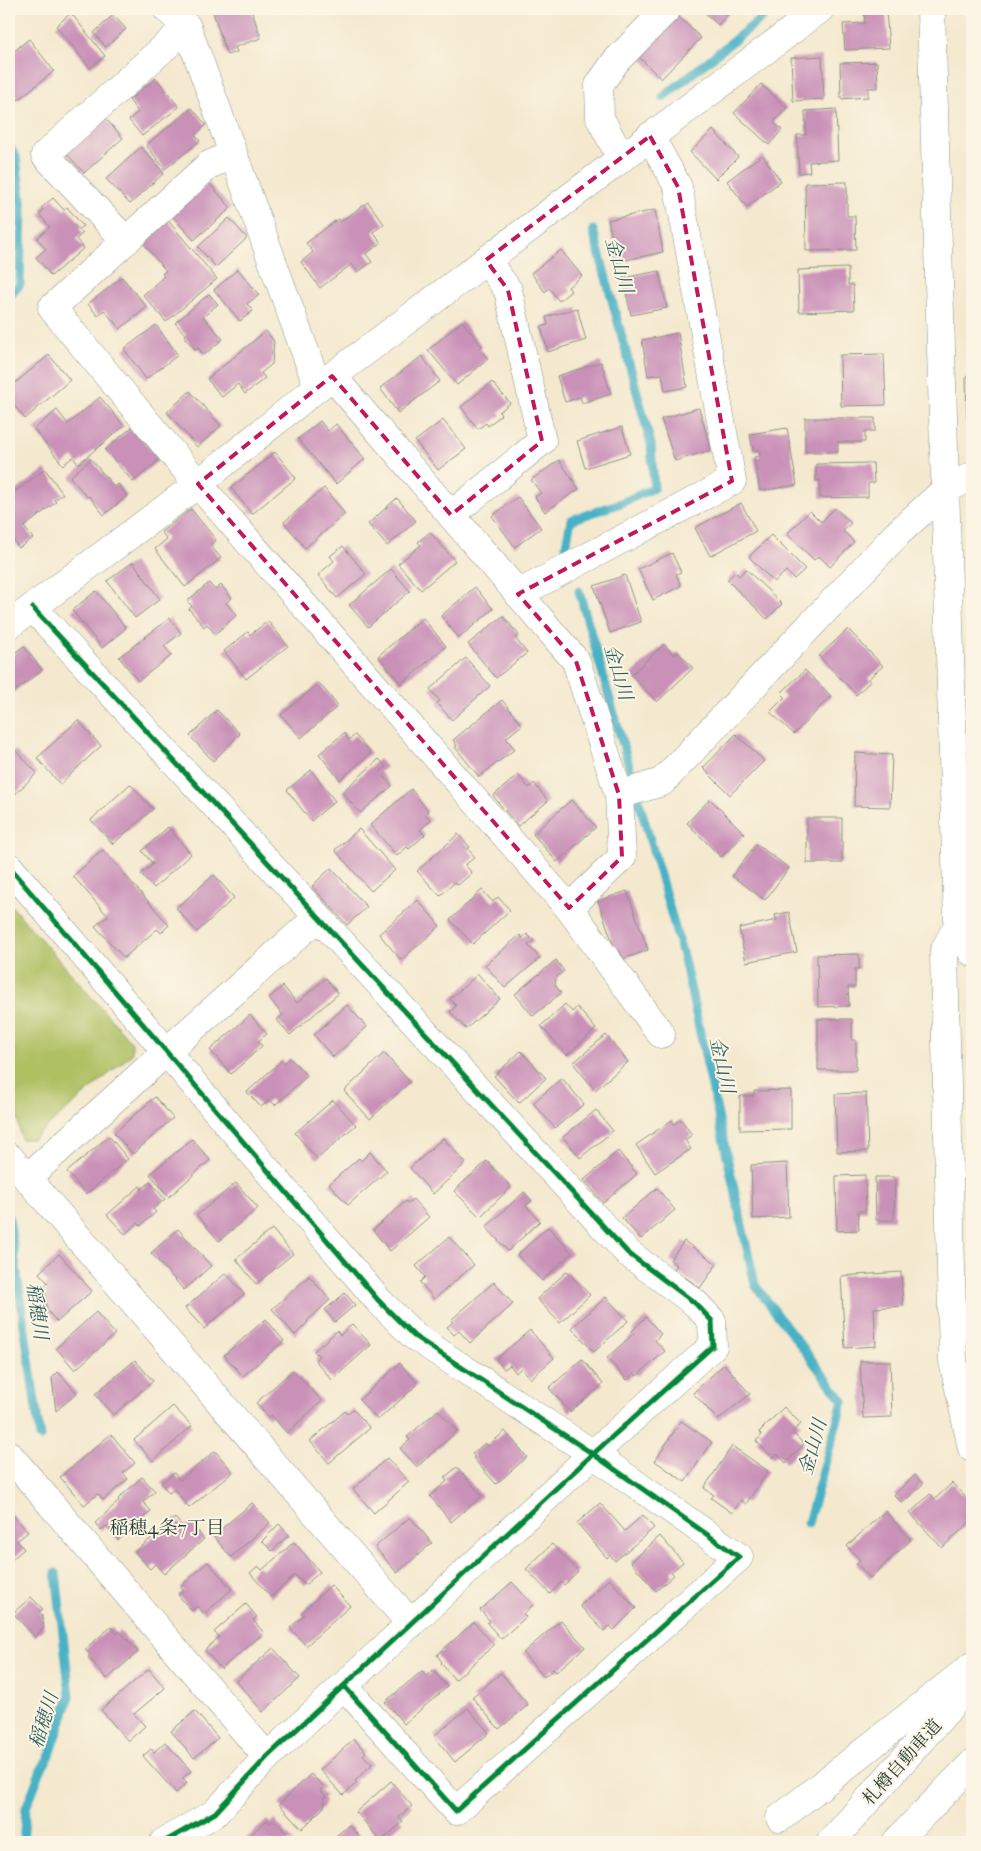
<svg xmlns="http://www.w3.org/2000/svg" width="981" height="1851" font-family="'IM FELL French Canon','Noto Serif JP',serif">
<style>
.green{fill:#afc063;stroke:#677e4c}
.lines{fill:none;stroke-linecap:round;stroke-linejoin:round}
.stream{stroke:#47b1c5;stroke-width:9}
.building{fill:#c990b8}
.street-casing{stroke:#8a9382;stroke-width:29}
.secondary-casing{stroke:#8a9382;stroke-width:29}
.highway-casing{stroke:#8a9382;stroke-width:29}
.street{stroke:#fff;stroke-width:28}
.secondary{stroke:#fff;stroke-width:28}
.highway{stroke:#fff;stroke-width:28}
.cycleway-casing{stroke:#fcf5e5;stroke-width:8}
.cycleway{stroke:#00873e;stroke-width:5}
.marked{fill:none;stroke:#c2185b;stroke-width:4;stroke-dasharray:10 6;stroke-linejoin:round}
.labels{text-anchor:middle;stroke-width:4;stroke-linejoin:round;paint-order:stroke}
.street-label{font-size:18px;fill:#1f3d34;stroke:#fcf5e5}
.water-label{font-size:19px;font-style:italic;fill:#2b6060;stroke:#fcf5e5}
.neighbourhood-label{font-size:19px;fill:#1f3d34;stroke:#fcf5e5}
</style>
<rect width="100%" height="100%" fill="#fcf5e5"/>
<filter id="ink" filterUnits="userSpaceOnUse"><feTurbulence type="fractalNoise" baseFrequency=".02" numOctaves="2"/><feDisplacementMap in="SourceGraphic" scale="10" xChannelSelector="R" yChannelSelector="G"/><feConvolveMatrix kernelMatrix="1 2 1 2 8 2 1 2 1" color-interpolation-filters="sRGB"/></filter>
<filter id="wash" filterUnits="userSpaceOnUse"><feTurbulence type="fractalNoise" baseFrequency=".0096" numOctaves="4" result="noise"/><feDisplacementMap in="SourceGraphic" scale="20" xChannelSelector="R" yChannelSelector="G"/><feGaussianBlur stdDeviation="1.12" result="paint"/><feColorMatrix in="noise" values="0 0 0 0 0 0 0 0 0 0 0 0 0 0 0 0 0 1.4 0 .05"/><feComposite in="paint" operator="in"/></filter>
<g filter="url(#wash)">
<rect width="100%" height="100%" fill="#f4e9cf"/>
<polygon class="green" points="9,903 132,1043 132,1054 33,1139 21,1139 9,1063"/>
<g class="lines">
<g class="stream">
<polyline points="663,97 773,9"/>
<polyline points="9,146 16,157 22,209 20,284 9,297"/>
<polyline points="566,545 571,520 621,503 654,488 651,444 593,230"/>
<polyline points="579,591 684,959 755,1285 843,1401 808,1523"/>
<polyline points="9,1218 40,1437"/>
<polyline points="23,1842 26,1808 41,1770 50,1755 70,1696 56,1573"/>
</g>
</g>
<g id="blocks">
<g class="building">
<polygon points="212,9 251,9 261,38 235,47 237,52 227,55"/>
<polygon points="701,9 733,9 718,25"/>
<polygon points="886,11 889,48 845,50 843,24 865,23 864,12"/>
<polygon points="71,13 105,56 90,68 56,26"/>
<polygon points="676,14 701,38 661,79 637,55"/>
<polygon points="113,15 126,29 106,47 94,33"/>
<polygon points="29,39 54,71 18,100 9,88 9,55"/>
<polygon points="822,56 824,99 793,101 791,58"/>
<polygon points="877,62 878,88 868,88 868,97 841,99 840,63"/>
<polygon points="156,78 179,107 142,136 129,120 138,112 129,100"/>
<polygon points="761,84 787,108 774,122 782,130 769,145 734,113"/>
<polygon points="192,108 206,125 195,135 200,141 165,169 146,145"/>
<polygon points="836,109 838,160 809,162 810,172 799,173 797,135 806,135 805,111"/>
<polygon points="105,118 123,138 84,173 66,153"/>
<polygon points="713,130 738,157 716,179 690,152"/>
<polygon points="141,147 164,173 130,204 106,179"/>
<polygon points="762,155 781,181 747,207 727,181"/>
<polygon points="847,182 847,216 855,216 856,250 806,251 805,183"/>
<polygon points="209,183 231,208 194,240 171,215"/>
<polygon points="53,198 64,210 67,207 83,226 79,229 83,233 76,239 84,248 51,276 36,257 46,249 37,238 50,227 39,214 43,211 41,208"/>
<polygon points="368,202 384,224 373,232 381,243 366,254 372,262 358,272 352,264 320,288 301,262 313,252 306,243 338,219 340,222"/>
<polygon points="655,210 663,252 617,262 608,220"/>
<polygon points="165,217 217,279 166,322 143,295 164,276 162,274 166,271 139,238"/>
<polygon points="229,218 247,238 216,267 198,247"/>
<polygon points="561,250 582,276 568,287 571,291 559,301 549,288 545,292 531,273"/>
<polygon points="848,268 848,285 853,285 854,310 799,312 798,270"/>
<polygon points="238,269 259,295 247,304 253,311 240,321 214,290"/>
<polygon points="659,271 667,308 631,315 623,278"/>
<polygon points="122,277 147,307 120,329 104,310 98,316 88,304"/>
<polygon points="209,294 218,304 203,317 223,339 204,355 198,348 196,350 184,337 186,335 175,323"/>
<polygon points="577,308 586,340 548,352 541,327 548,325 546,317"/>
<polygon points="462,321 482,346 480,348 488,359 457,385 428,350"/>
<polygon points="156,325 178,355 146,379 124,349"/>
<polygon points="266,331 274,341 272,364 261,373 265,378 245,394 238,384 222,397 207,379"/>
<polygon points="678,333 687,387 665,391 662,374 648,376 642,340"/>
<polygon points="884,354 886,405 841,406 840,355"/>
<polygon points="49,355 70,380 25,419 9,399 14,394 9,388"/>
<polygon points="422,356 440,381 398,413 380,388"/>
<polygon points="601,362 611,394 582,403 580,397 565,402 557,376"/>
<polygon points="966,377 972,377 972,418 967,418"/>
<polygon points="492,382 510,403 499,412 501,415 488,426 486,423 478,429 461,407"/>
<polygon points="190,391 221,426 197,447 167,412"/>
<polygon points="100,397 124,426 78,464 73,457 63,465 34,429 57,410 68,424"/>
<polygon points="699,408 711,450 675,461 661,419"/>
<polygon points="805,418 875,418 875,431 865,431 865,442 838,442 838,452 805,452"/>
<polygon points="443,420 466,449 438,470 415,441"/>
<polygon points="320,421 328,431 336,424 365,459 336,484 298,439"/>
<polygon points="132,427 159,460 133,482 105,450"/>
<polygon points="622,427 630,454 585,468 577,441"/>
<polygon points="787,428 797,485 760,491 754,457 760,456 759,450 753,451 750,434"/>
<polygon points="275,452 296,478 252,514 231,488"/>
<polygon points="91,459 114,487 118,484 127,496 104,515 89,496 87,497 70,477"/>
<polygon points="559,460 579,489 545,512 535,497 541,493 531,480"/>
<polygon points="873,463 874,483 868,483 868,497 820,498 820,480 816,481 816,464"/>
<polygon points="45,469 63,494 54,500 56,502 24,527 33,538 19,548 9,534 9,496"/>
<polygon points="324,488 345,514 305,548 284,522"/>
<polygon points="518,497 541,528 515,547 492,516"/>
<polygon points="397,498 416,521 387,546 368,524"/>
<polygon points="741,503 756,531 710,556 695,528"/>
<polygon points="835,508 851,523 843,531 854,542 830,567 819,556 814,560 787,534 810,511 821,522"/>
<polygon points="191,509 216,540 210,545 221,558 185,587 155,549 167,539 161,532"/>
<polygon points="430,532 455,561 421,590 398,564 421,545 418,542"/>
<polygon points="771,535 805,569 794,579 786,571 774,582 749,557"/>
<polygon points="343,546 366,574 337,598 318,575 334,561 330,556"/>
<polygon points="672,553 681,572 676,574 681,586 653,600 638,569"/>
<polygon points="133,562 160,599 135,618 107,581"/>
<polygon points="391,569 410,591 368,627 349,605"/>
<polygon points="746,569 782,604 767,619 727,580 735,572 739,576"/>
<polygon points="625,575 641,622 610,633 594,586"/>
<polygon points="209,583 215,590 221,585 232,598 226,603 237,615 215,634 207,624 204,627 189,609 192,606 187,601"/>
<polygon points="475,587 493,609 459,638 441,616"/>
<polygon points="96,591 126,628 102,648 72,610"/>
<polygon points="503,616 519,635 515,638 527,653 496,678 468,644"/>
<polygon points="170,618 181,633 164,646 172,655 138,681 119,657"/>
<polygon points="423,618 446,646 401,684 378,656"/>
<polygon points="268,621 288,646 246,679 224,651 248,632 250,635"/>
<polygon points="848,629 883,666 868,679 871,681 856,695 819,656"/>
<polygon points="664,644 674,655 678,652 693,668 657,702 631,675"/>
<polygon points="24,646 42,670 9,696 9,657"/>
<polygon points="466,658 490,686 452,720 437,703 440,701 430,689"/>
<polygon points="805,670 831,696 794,734 770,712 785,697 781,693"/>
<polygon points="319,683 338,706 301,738 281,715"/>
<polygon points="502,700 522,725 506,738 515,749 479,777 455,747 457,746 453,740"/>
<polygon points="217,710 240,734 213,761 190,736"/>
<polygon points="78,720 101,746 60,784 37,758"/>
<polygon points="344,733 349,740 355,735 371,753 340,780 319,754"/>
<polygon points="736,734 764,761 730,795 703,768"/>
<polygon points="15,750 37,773 9,800 9,756"/>
<polygon points="855,753 892,755 890,807 854,806"/>
<polygon points="379,759 386,767 380,772 392,786 360,813 342,792"/>
<polygon points="311,770 335,801 311,821 287,790"/>
<polygon points="518,775 529,788 534,783 548,801 518,826 493,796"/>
<polygon points="130,784 153,809 113,844 91,820"/>
<polygon points="411,789 428,811 425,814 431,820 420,830 425,835 409,849 407,847 397,856 370,825"/>
<polygon points="710,799 745,834 721,857 687,823"/>
<polygon points="571,800 596,827 557,862 533,834"/>
<rect x="807" y="818" width="35" height="45"/>
<polygon points="168,827 191,854 154,888 141,874 153,864 142,851"/>
<polygon points="359,829 395,870 371,891 335,850"/>
<polygon points="458,834 470,847 468,849 475,857 465,865 472,873 458,885 455,882 440,896 417,871"/>
<polygon points="756,844 789,868 765,900 732,876"/>
<polygon points="103,850 169,925 161,933 157,929 124,958 95,926 108,916 73,876"/>
<polygon points="331,868 367,907 347,925 312,886"/>
<polygon points="214,875 234,898 197,932 176,908"/>
<polygon points="482,890 493,902 498,897 510,910 473,944 450,920"/>
<polygon points="627,891 648,950 623,959 620,951 616,952 598,901"/>
<polygon points="418,900 440,926 401,960 379,934"/>
<polygon points="789,912 797,952 746,962 739,928 777,920 775,915"/>
<polygon points="527,934 534,941 528,945 540,958 505,988 485,965 520,935 522,938"/>
<polygon points="859,954 859,969 855,969 855,987 848,987 849,1006 818,1007 817,955"/>
<polygon points="556,960 564,971 556,978 555,985 561,993 533,1016 515,994"/>
<polygon points="478,974 500,999 466,1029 450,1012 456,1006 450,999"/>
<polygon points="326,978 338,994 290,1035 277,1020 283,1015 269,998 283,986 297,1003"/>
<polygon points="565,1004 572,1012 577,1007 596,1029 567,1055 541,1026"/>
<polygon points="347,1005 367,1027 333,1057 314,1035"/>
<polygon points="250,1015 267,1034 258,1041 262,1046 231,1074 210,1050"/>
<polygon points="818,1019 852,1019 852,1040 856,1040 856,1070 818,1070"/>
<polygon points="606,1035 628,1062 595,1090 573,1063"/>
<polygon points="521,1051 546,1078 519,1103 494,1076"/>
<polygon points="384,1053 410,1082 370,1119 344,1091"/>
<polygon points="290,1058 307,1076 275,1105 270,1100 261,1107 247,1092 282,1060 284,1063"/>
<polygon points="562,1078 584,1104 555,1128 533,1103"/>
<polygon points="791,1090 791,1129 740,1130 740,1096 754,1096 754,1091"/>
<polygon points="866,1093 868,1151 837,1152 835,1094"/>
<polygon points="155,1097 173,1118 133,1154 114,1133"/>
<polygon points="333,1100 356,1125 317,1159 295,1133"/>
<polygon points="596,1110 613,1131 580,1158 563,1137"/>
<polygon points="681,1119 692,1135 685,1140 691,1149 655,1173 636,1145 672,1120 674,1124"/>
<polygon points="109,1136 128,1159 86,1194 67,1172"/>
<polygon points="443,1138 466,1163 433,1194 410,1168"/>
<polygon points="192,1139 210,1160 169,1197 150,1174"/>
<polygon points="618,1151 637,1174 603,1203 584,1180"/>
<polygon points="370,1152 387,1171 348,1205 329,1184 359,1158 361,1161"/>
<polygon points="487,1161 511,1187 480,1217 454,1191"/>
<polygon points="787,1163 789,1217 753,1219 751,1165"/>
<polygon points="865,1175 866,1211 858,1211 859,1230 837,1231 836,1176"/>
<polygon points="875,1177 895,1177 894,1220 876,1220"/>
<polygon points="150,1182 165,1199 153,1209 156,1212 140,1226 138,1223 125,1234 107,1215 140,1186 142,1189"/>
<polygon points="236,1183 258,1208 219,1241 197,1215"/>
<polygon points="657,1188 675,1210 641,1239 622,1218"/>
<polygon points="524,1192 532,1201 526,1206 540,1221 508,1251 486,1227"/>
<polygon points="413,1199 429,1217 390,1251 373,1230 406,1201 408,1203"/>
<polygon points="548,1227 572,1253 542,1281 517,1255"/>
<polygon points="178,1229 211,1266 184,1290 151,1253"/>
<polygon points="272,1229 293,1254 256,1284 236,1259"/>
<polygon points="449,1237 474,1265 434,1299 420,1282 425,1277 416,1266"/>
<polygon points="684,1241 717,1264 700,1288 674,1269 677,1265 670,1260"/>
<polygon points="59,1254 92,1291 57,1322 47,1310 45,1285 48,1283 39,1273"/>
<polygon points="567,1271 590,1295 560,1323 537,1299"/>
<polygon points="901,1272 903,1306 874,1308 876,1346 845,1348 841,1276"/>
<polygon points="226,1273 244,1294 204,1329 185,1308"/>
<polygon points="309,1276 330,1300 307,1321 308,1322 295,1335 272,1309"/>
<polygon points="494,1282 513,1304 470,1343 459,1331 454,1335 447,1327 453,1322 451,1320"/>
<polygon points="345,1293 355,1305 335,1322 325,1310"/>
<polygon points="606,1297 628,1321 594,1352 572,1328"/>
<polygon points="96,1312 115,1334 75,1370 56,1348"/>
<polygon points="646,1317 661,1334 655,1340 665,1351 637,1376 634,1373 627,1380 607,1358 634,1333 632,1331"/>
<polygon points="266,1319 284,1341 243,1376 224,1355"/>
<polygon points="352,1324 371,1345 332,1380 315,1360 319,1356 314,1351 337,1331 340,1335"/>
<polygon points="530,1330 554,1358 530,1379 521,1368 516,1373 510,1365 504,1369 496,1359"/>
<polygon points="582,1359 603,1384 570,1412 549,1388"/>
<polygon points="135,1360 153,1381 113,1415 95,1394"/>
<polygon points="860,1361 890,1361 892,1417 863,1418"/>
<polygon points="400,1363 418,1384 378,1420 359,1400"/>
<polygon points="724,1364 750,1394 718,1420 693,1393"/>
<polygon points="293,1370 322,1401 287,1433 271,1415 269,1418 256,1403"/>
<polygon points="58,1372 77,1393 56,1411 52,1378"/>
<polygon points="173,1406 192,1426 153,1461 134,1440"/>
<polygon points="784,1407 801,1424 792,1432 804,1444 786,1463 777,1454 773,1458 756,1441 762,1435 759,1432"/>
<polygon points="353,1409 370,1428 329,1463 310,1441 345,1411 347,1414"/>
<polygon points="438,1410 457,1431 417,1467 400,1448 410,1440 407,1437"/>
<polygon points="681,1421 712,1442 685,1482 655,1461"/>
<polygon points="505,1431 527,1457 496,1484 473,1458 475,1457 472,1454 485,1443 488,1446"/>
<polygon points="111,1434 135,1463 123,1473 128,1479 103,1500 98,1494 84,1505 60,1477"/>
<polygon points="732,1446 768,1471 746,1504 741,1500 732,1513 711,1498 714,1495 704,1488"/>
<polygon points="215,1451 233,1472 189,1508 174,1489 169,1493 161,1483 174,1473 180,1480"/>
<polygon points="387,1458 409,1482 374,1513 353,1489"/>
<polygon points="457,1467 482,1496 451,1522 430,1496 447,1481 444,1478"/>
<polygon points="915,1475 923,1484 902,1503 894,1495"/>
<polygon points="142,1477 155,1491 143,1502 151,1511 118,1540 106,1526 101,1530 95,1523 119,1501 118,1499"/>
<polygon points="952,1483 972,1504 972,1520 942,1548 910,1513 930,1494 935,1499"/>
<polygon points="252,1503 270,1523 231,1557 213,1536"/>
<polygon points="600,1503 625,1531 643,1515 654,1528 615,1561 610,1555 607,1558 577,1523"/>
<polygon points="9,1511 28,1532 17,1541 24,1549 9,1562 12,1564 9,1567"/>
<polygon points="885,1511 911,1540 870,1578 856,1563 860,1560 847,1546"/>
<polygon points="410,1517 432,1543 397,1573 375,1547"/>
<polygon points="175,1518 184,1528 190,1522 204,1539 164,1574 155,1564 150,1569 135,1552"/>
<polygon points="279,1524 289,1535 272,1551 262,1541"/>
<polygon points="660,1536 683,1562 671,1572 674,1575 656,1591 631,1562"/>
<polygon points="294,1542 320,1572 305,1585 295,1575 271,1597 250,1573 258,1566 262,1570"/>
<polygon points="552,1544 578,1571 564,1585 561,1582 550,1594 526,1569"/>
<polygon points="208,1562 232,1589 204,1614 197,1606 192,1611 178,1595 184,1591 180,1587"/>
<polygon points="609,1579 636,1608 614,1630 610,1626 604,1631 580,1606"/>
<polygon points="512,1582 533,1605 523,1614 526,1617 501,1639 487,1623 490,1621 480,1610"/>
<polygon points="331,1585 350,1606 306,1646 290,1628 304,1615 301,1613"/>
<polygon points="31,1597 43,1609 39,1612 42,1615 44,1628 35,1637 13,1613"/>
<polygon points="246,1604 257,1617 253,1620 264,1633 221,1669 205,1650 219,1637 214,1632"/>
<polygon points="561,1620 585,1647 556,1672 553,1669 544,1677 523,1653"/>
<polygon points="474,1622 494,1645 455,1680 441,1663 442,1662 437,1655"/>
<polygon points="111,1627 117,1634 120,1631 138,1652 107,1679 88,1657 90,1655 85,1649"/>
<polygon points="273,1648 300,1678 263,1712 236,1681"/>
<polygon points="149,1669 165,1688 134,1714 145,1726 128,1741 101,1710"/>
<polygon points="433,1670 447,1687 404,1724 385,1702 422,1671 427,1676"/>
<polygon points="501,1673 528,1705 499,1729 472,1697"/>
<polygon points="468,1708 489,1733 455,1762 434,1736"/>
<polygon points="195,1711 218,1738 194,1758 171,1731"/>
<polygon points="354,1739 366,1752 363,1755 372,1764 355,1781 357,1783 343,1795 320,1770"/>
<polygon points="165,1742 191,1771 183,1778 187,1783 176,1793 143,1756 151,1749 154,1752"/>
<polygon points="311,1774 324,1787 320,1790 326,1796 323,1798 325,1801 324,1807 302,1829 279,1804"/>
<polygon points="391,1781 412,1806 399,1817 403,1822 381,1841 356,1812"/>
<polygon points="267,1820 270,1823 274,1820 294,1842 244,1842 243,1841"/>
<polygon points="349,1825 364,1842 329,1842"/>
</g>
</g>
</g>
<g filter="url(#ink)">
<use href="#blocks" fill-opacity="0" stroke="#8a9382" stroke-width="1"/>
<g class="lines">
<defs>
<g id="street">
<polyline points="167,9 187,27 318,387"/>
<polyline points="931,9 958,925 972,952"/>
<polyline points="233,154 209,165 52,308 198,484 569,908 661,1034"/>
<polyline points="621,158 600,118 599,85 616,61 667,9"/>
<polyline points="126,241 45,155 187,27"/>
<polyline points="332,376 576,661 619,795 622,857 569,908"/>
<polyline points="451,515 542,441 508,290 486,260"/>
<polyline points="518,594 732,481 678,187 650,136"/>
<polyline points="33,608 628,1253 695,1303 712,1321 713,1346 593,1454"/>
<polyline points="9,625 198,484 318,387 820,9"/>
<polyline points="619,795 662,782 897,534 945,490 972,476"/>
<polyline points="9,867 378,1300 414,1336 593,1454 739,1557 456,1811 344,1686"/>
<polyline points="958,925 944,951 953,1361 972,1448"/>
<polyline points="9,1157 411,1624"/>
<polyline points="27,1178 166,1052 318,917"/>
<polyline points="9,1455 267,1757"/>
</g>
<polyline id="secondary" points="164,1842 215,1813 267,1757 593,1454"/>
<g id="highway">
<polyline points="780,1818 972,1666"/>
<polyline points="831,1842 972,1682"/>
<polyline points="896,1842 972,1764"/>
</g>
</defs>
<use href="#street" class="street-casing"/>
<use href="#secondary" class="secondary-casing"/>
<use href="#highway" class="highway-casing"/>
<use href="#street" class="street"/>
<use href="#secondary" class="secondary"/>
<use href="#highway" class="highway"/>
<defs>
<g id="cycleway">
<polyline points="33,608 628,1253 695,1303 712,1321 713,1346 593,1454 267,1757 215,1813 164,1842"/>
<polyline points="9,867 378,1300 414,1336 593,1454 739,1557 456,1811 344,1686"/>
</g>
</defs>
<use href="#cycleway" class="cycleway-casing"/>
<use href="#cycleway" class="cycleway"/>
</g>
</g>
<path class="marked" d="M 650,136 L 678,187 L 732,481 L 518,594 L 576,661 L 619,795 L 622,857 L 569,908 L 198,484 L 332,376 L 451,515 L 542,441 L 508,290 L 486,260 Z"/>
<g class="labels">
<g class="street-label">
<text transform="translate(902 1762) rotate(-48)" y="6">札樽自動車道</text>
</g>
<g class="water-label">
<text transform="translate(620 265) rotate(75)" y="7">金山川</text>
<text transform="translate(619 672) rotate(74)" y="7">金山川</text>
<text transform="translate(723 1065) rotate(78)" y="7">金山川</text>
<text transform="translate(38 1311) rotate(82)" y="7">稲穂川</text>
<text transform="translate(812 1447) rotate(-74)" y="7">金山川</text>
<text transform="translate(43 1720) rotate(-73)" y="7">稲穂川</text>
</g>
<g class="neighbourhood-label">
<text x="167" y="1534">稲穂4条7丁目</text>
</g>
</g>
<rect width="981" height="1851" fill="none" stroke="#fcf5e5" stroke-width="30"/>
</svg>
